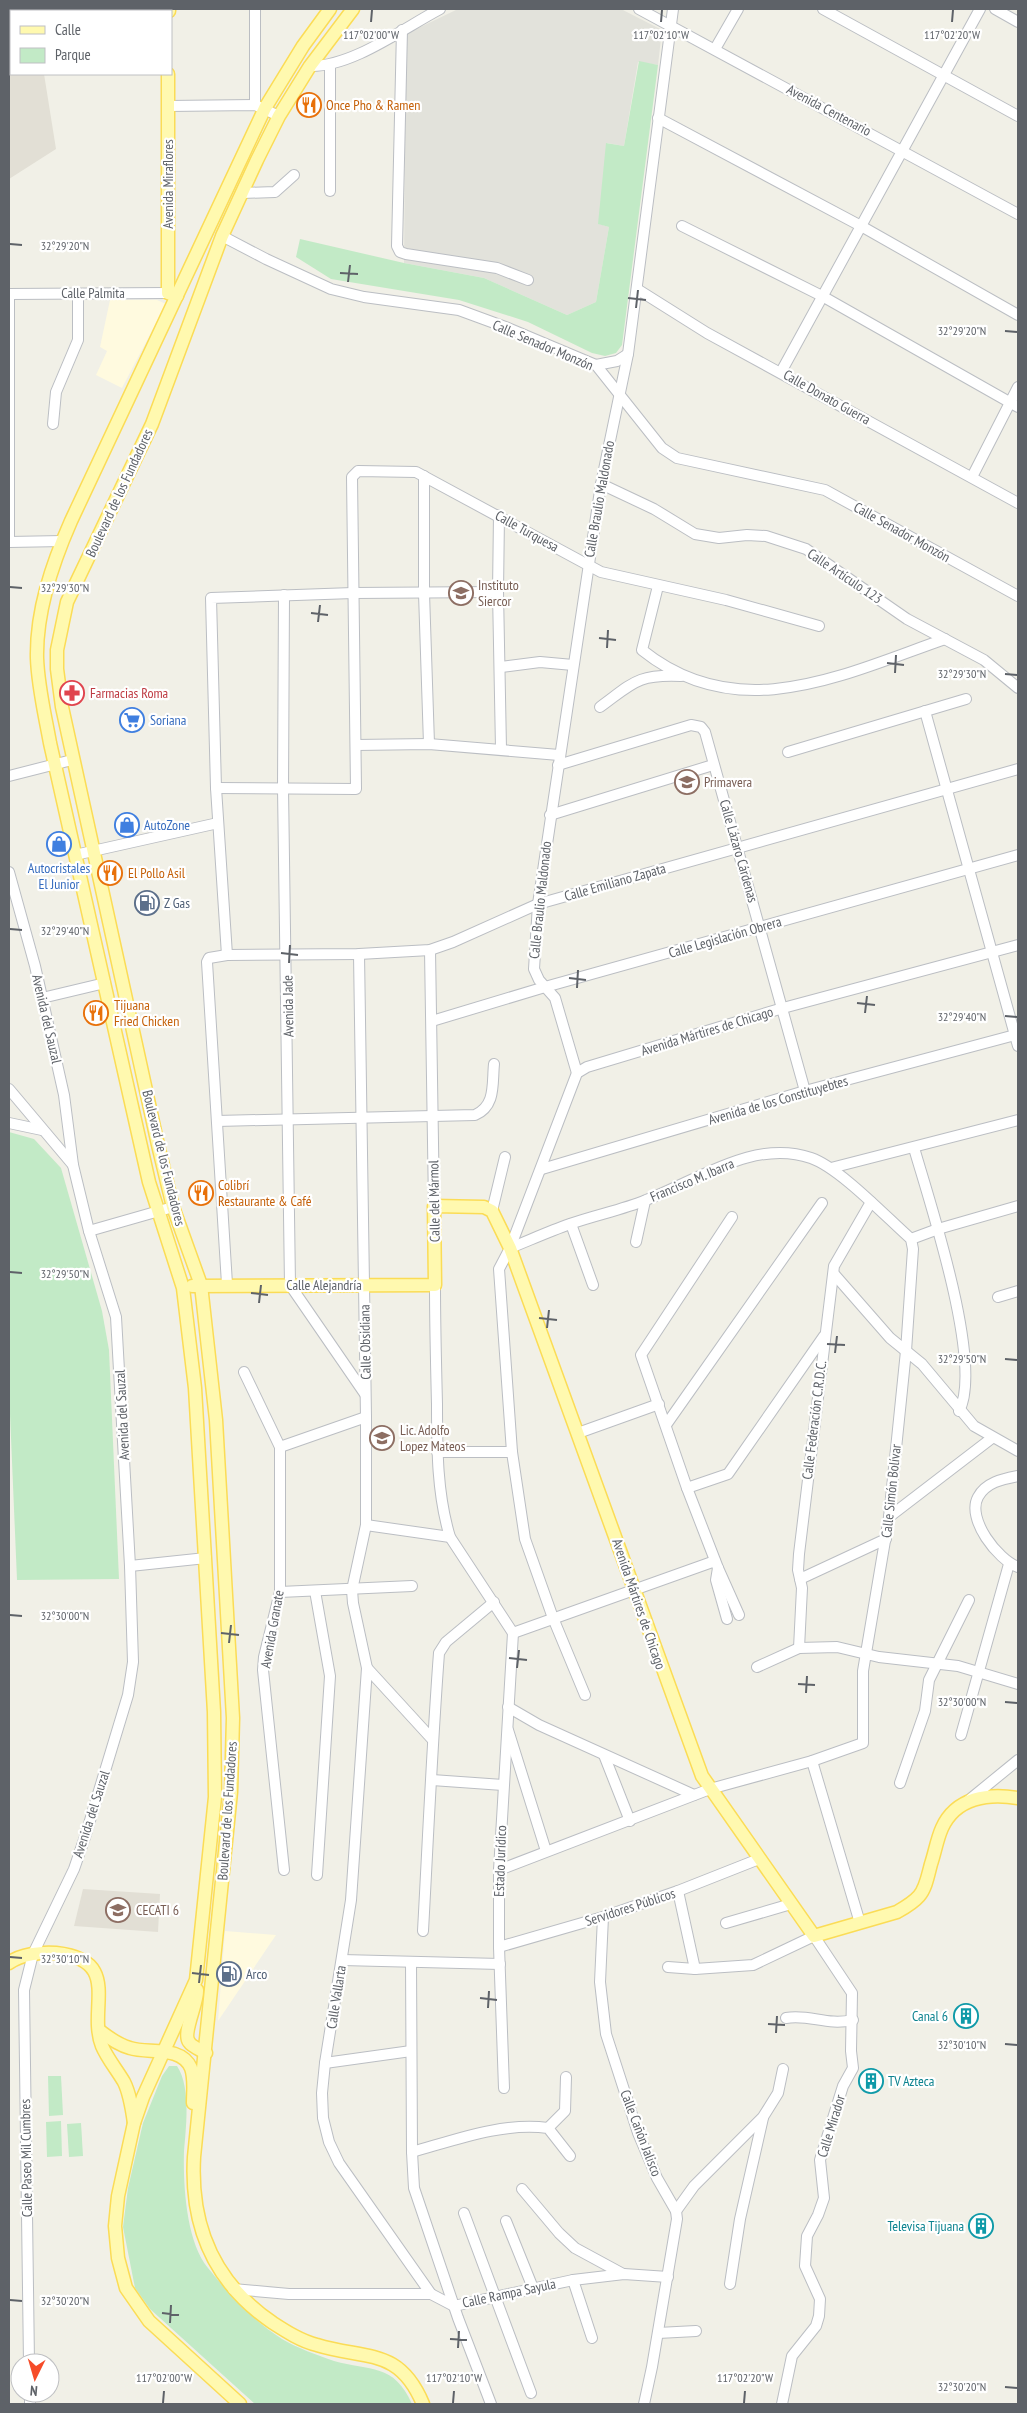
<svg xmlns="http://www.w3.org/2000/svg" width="1027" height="2413" font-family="'PT Sans Narrow',sans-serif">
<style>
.commercial{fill:#fffadf}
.industrial{fill:#e2e2db}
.education{fill:#e2dfd5}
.green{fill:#c2eac6}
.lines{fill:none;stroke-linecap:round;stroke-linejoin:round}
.minor-casing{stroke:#bbbec3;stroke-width:12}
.major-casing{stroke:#fbdc56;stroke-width:15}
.minor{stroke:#fff;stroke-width:10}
.major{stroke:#fff9af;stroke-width:12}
.ticks{fill:none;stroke:#5e6268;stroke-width:2}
.labels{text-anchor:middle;stroke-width:4.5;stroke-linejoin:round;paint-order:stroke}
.food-label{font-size:14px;fill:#c56008;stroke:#fff;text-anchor:start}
.street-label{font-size:14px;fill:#5e6268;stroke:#fff}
.education-label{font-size:14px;fill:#785e54;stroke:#fff;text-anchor:start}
.health-label{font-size:14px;fill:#be3a42;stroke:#fff;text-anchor:start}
.shop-label{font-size:14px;fill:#366cbe;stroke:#fff;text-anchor:start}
.service-label{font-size:14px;fill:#4e5e75;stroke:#fff;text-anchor:start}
.culture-label{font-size:14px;fill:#0d838f;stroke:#fff;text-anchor:end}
.ticks-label{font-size:12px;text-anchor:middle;fill:#5e6268;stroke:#fff;stroke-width:4.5;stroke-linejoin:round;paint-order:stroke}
</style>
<rect width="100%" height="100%" fill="#f1f0e7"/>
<g class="commercial">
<polygon points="110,300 157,300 166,304 122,388 96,375 107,351 100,347"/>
<polygon points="225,1931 276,1935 218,2021"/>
</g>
<polygon class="industrial" points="458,9 621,9 662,30 658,65 638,62 624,146 607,143 599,224 609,227 596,302 567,315 484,278 404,263 406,34"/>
<g class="education">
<polygon points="9,47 11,47 11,74 44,74 56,149 9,179"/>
<polygon points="83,1889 160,1894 158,1932 74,1926"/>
</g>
<g class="green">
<polygon points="639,61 658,65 622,345 616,353 605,356 592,353 528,322 459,300 331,279 296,257 300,239 404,263 484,278 567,315 596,302 609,227 598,224 606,143 624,146"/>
<polygon points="9,1132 34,1139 61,1168 102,1311 109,1350 119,1579 17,1580 9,1390"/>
<path d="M 169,2066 L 177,2066 C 191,2087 186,2127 184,2151 C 183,2184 186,2242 208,2268 C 229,2294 253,2321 282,2339 C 297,2348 317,2355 334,2361 C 370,2371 394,2363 412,2404 L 255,2404 L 150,2309 L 135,2288 L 123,2227 L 128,2188 L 143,2123 L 162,2076 Z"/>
<polygon points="48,2076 61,2076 63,2115 49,2116"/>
<polygon points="61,2121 62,2156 47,2157 46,2122"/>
<polygon points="81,2123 83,2156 69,2157 67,2124"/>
</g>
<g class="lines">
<defs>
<g id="minor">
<polyline points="639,9 1018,214"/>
<polyline points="823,9 1018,116"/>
<polyline points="995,9 1018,22"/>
<polyline points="23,11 23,9"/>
<polyline points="82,11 82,9"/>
<polyline points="9,16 11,16"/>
<polyline points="402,30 397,246 400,252 406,254 497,268 528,280"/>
<polyline points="715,49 738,9"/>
<path d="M 310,66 C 352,67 402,29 440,9"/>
<polyline points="255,105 255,9"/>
<polyline points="168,106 255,105 279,116"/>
<polyline points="658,118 861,226 1018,315"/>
<polyline points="330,191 330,66"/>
<polyline points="242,193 275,192 294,175"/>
<polyline points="682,226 822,296 1018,407"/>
<polyline points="222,236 266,259 331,289 364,297 459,310 508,328 596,365 662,448 677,458 825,490 1018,596"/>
<polyline points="637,289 707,333 1018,503"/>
<polyline points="9,294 9,542"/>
<polyline points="9,294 168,293"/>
<polyline points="596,365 617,361 628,354"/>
<polyline points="781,372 980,9"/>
<polyline points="53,424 56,392 78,340 78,293"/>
<polyline points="424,476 424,593 429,744"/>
<polyline points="972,477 1018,387"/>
<polyline points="601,484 654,509 695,534 719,538 747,535 766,536 806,549 907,619 984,660 1018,688"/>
<polyline points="499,515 498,592 501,749"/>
<polyline points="9,542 63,541"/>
<path d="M 658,586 L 642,650 C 739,728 844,674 945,639"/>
<polyline points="284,595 283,788 290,1285 365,1394"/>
<polyline points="501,667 540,662 573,665"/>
<path d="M 600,707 C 633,683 637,674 681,676"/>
<polyline points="925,711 1018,1046"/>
<polyline points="356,745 429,744 559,755"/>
<polyline points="788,752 966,699"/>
<polyline points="558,765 691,725 701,727 705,732 805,1091"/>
<polyline points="9,776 72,760"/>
<polyline points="216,788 356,789 352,477 358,471 416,472 601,572 726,600 819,626"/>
<polyline points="550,815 713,765"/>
<polyline points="75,855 218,823"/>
<polyline points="9,872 35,966 64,1095 73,1165 89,1231 116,1317 130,1566 133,1662 128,1695 85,1837 74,1869 33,1954 24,1990 29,2363"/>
<polyline points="430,950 434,1206"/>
<polyline points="359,954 366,1417 366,1525 352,1590 353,1603 367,1668 351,1900 325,2063 322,2093 323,2118 329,2142 339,2163 431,2294"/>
<polyline points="227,955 216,788 211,598 353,593 498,592"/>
<polyline points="42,998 105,983"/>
<polyline points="432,1021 545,987 1018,855"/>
<polyline points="577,1073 555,998 539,980 534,969 538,904 601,484 628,354 673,9"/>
<polyline points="9,1089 73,1165"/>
<path d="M 217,1121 L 475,1115 C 496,1106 492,1084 494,1064"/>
<polyline points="9,1123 42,1130"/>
<path d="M 914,1148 C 929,1200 984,1365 959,1411"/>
<polyline points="831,1168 1018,1120"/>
<polyline points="542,1169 805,1091 1015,1035"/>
<polyline points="492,1211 505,1157"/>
<polyline points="732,1217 641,1355 687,1488 718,1568 739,1615"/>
<polyline points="571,1224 593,1285"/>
<polyline points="89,1231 173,1207"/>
<polyline points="911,1239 938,1229 1018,1206"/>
<polyline points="636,1242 645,1201"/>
<polyline points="834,1274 890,1338 922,1364 974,1426 1018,1451"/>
<polyline points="227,1284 207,962 209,958 227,955 359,954 430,950 453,942 538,904 1018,769"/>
<path d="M 435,1285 C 435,1325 436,1365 437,1404 C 437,1449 437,1494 450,1537 L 513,1633"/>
<polyline points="998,1297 1018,1291"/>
<polyline points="244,1372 280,1447 280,1592 264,1657 263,1670 284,1870"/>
<polyline points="666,1425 822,1203"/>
<polyline points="578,1433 659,1404"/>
<polyline points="280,1447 366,1417"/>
<polyline points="437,1452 512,1452"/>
<path d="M 1018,1476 C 1003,1479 986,1482 978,1497 C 966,1519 998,1560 1018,1567"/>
<polyline points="687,1488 728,1474 824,1336"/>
<polyline points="889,1517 992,1438"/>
<polyline points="366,1525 450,1537"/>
<polyline points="130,1566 206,1558"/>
<polyline points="718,1568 716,1580 727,1619"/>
<polyline points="800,1579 886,1539"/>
<polyline points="315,1591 330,1676 317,1875"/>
<polyline points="280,1592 412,1586"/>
<polyline points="513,1633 715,1561"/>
<polyline points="799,1648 802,1588 798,1570 799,1554 834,1266 871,1202"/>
<polyline points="757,1667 799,1648 837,1647 879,1657 958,1666 1018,1684"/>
<polyline points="367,1668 432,1739"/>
<polyline points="585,1695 553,1618 525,1539 512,1452 499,1269 510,1248 577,1073 587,1067 783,1008 1018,945"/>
<polyline points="508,1707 539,1725 694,1795"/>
<polyline points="508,1730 546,1851"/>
<polyline points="961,1735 1009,1564"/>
<polyline points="604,1755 630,1821"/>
<polyline points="812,1761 860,1923"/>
<polyline points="432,1780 503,1785"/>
<polyline points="900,1783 925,1711 929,1680 969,1600"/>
<polyline points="969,1800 1018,1760"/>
<path d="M 499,1870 L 710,1789 L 812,1761 L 863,1743 L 863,1671 L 889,1517 L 906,1351 L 913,1249 L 911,1239 C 886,1217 840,1168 811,1158 C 754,1138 697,1181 646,1200 C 622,1210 595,1215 570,1224 C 550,1231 530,1240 510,1248"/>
<polyline points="678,1891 695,1969"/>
<polyline points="603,1917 600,1982 606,2034 638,2133 657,2178 676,2211 677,2219 652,2367 644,2404"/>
<polyline points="726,1923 791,1904"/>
<path d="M 423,1931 C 428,1839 432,1746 439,1653 L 446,1642 L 494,1602"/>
<polyline points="499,1947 603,1917 678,1891 759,1859"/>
<polyline points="342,1960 500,1964"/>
<polyline points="411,1962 412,2152 414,2188 458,2318 491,2404"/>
<polyline points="668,1967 695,1969 753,1965 814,1936 852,1993 851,2051 853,2068 843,2086 820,2160 824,2198 818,2215 807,2236 805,2266 820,2299 819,2316 816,2326 792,2356 782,2404"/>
<path d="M 786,2018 C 811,2014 826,2026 853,2020"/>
<polyline points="325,2063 411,2051"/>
<polyline points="504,2088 499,1947 499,1870 513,1633"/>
<polyline points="548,2128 565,2111 566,2077"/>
<path d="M 412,2152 C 455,2140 502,2122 548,2128 L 570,2156"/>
<polyline points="522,2189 559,2233 575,2248 623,2274"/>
<polyline points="676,2211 694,2186 763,2117 778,2093 783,2069"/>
<polyline points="464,2213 531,2393"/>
<polyline points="506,2221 533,2288"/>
<polyline points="573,2280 592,2338"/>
<polyline points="730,2284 740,2219 763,2118"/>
<polyline points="233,2289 289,2294 431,2294 454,2306 573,2280 624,2274 668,2277"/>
<polyline points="658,2333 696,2331"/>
<polyline points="30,2393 30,2404"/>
</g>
<g id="major">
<path d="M 353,9 L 310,66 L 279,116 L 257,160 L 222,236 L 152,424 L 67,602 L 57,650 L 57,669 L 62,707 L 158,1145 L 173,1207 L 201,1285 L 216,1420 L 233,1718 L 231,1792 L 194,2157 C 190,2227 214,2283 273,2323 C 287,2332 301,2341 317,2345 C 366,2360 399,2347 423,2404"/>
<polyline points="169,11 169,9"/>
<polyline points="168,74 168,293 177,296"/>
<path d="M 192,1286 L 435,1285 L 434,1206 L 484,1207 L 492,1211 L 510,1248 L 702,1776 L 814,1936 L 897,1912 C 904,1908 913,1903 919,1896 C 926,1888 928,1875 931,1864 C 935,1852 937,1839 942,1828 C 956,1797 989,1793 1018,1798"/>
<path d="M 9,1963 C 21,1954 41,1952 56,1953 C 123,1960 87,2008 102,2046 C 107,2058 117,2070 124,2082 C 130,2094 132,2109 134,2123"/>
<path d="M 197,1990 C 198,2003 182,2033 189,2042 C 192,2047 201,2050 206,2053"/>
<path d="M 100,2031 C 109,2038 119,2045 130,2048 C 148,2054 181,2045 191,2068 C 195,2079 193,2092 193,2103"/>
<path d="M 240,2404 L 149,2321 L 126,2288 L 118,2258 L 115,2226 L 118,2196 L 134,2123 L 143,2097 L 196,1980 L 215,1797 L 214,1712 L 195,1388 L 183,1288 L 149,1182 L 50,743 C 45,715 38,687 37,658 C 36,611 52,564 71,521 L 265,108 L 303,46 L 330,9"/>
</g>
</defs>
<use href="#minor" class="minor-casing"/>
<use href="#major" class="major-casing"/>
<use href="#minor" class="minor"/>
<use href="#major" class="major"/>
</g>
<path class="ticks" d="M 371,22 L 372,10M 661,22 L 662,10M 952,22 L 953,10M 10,244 L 22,245M 340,273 L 358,274M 348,282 L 350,265M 628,298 L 646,300M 636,308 L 638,290M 1005,331 L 1017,332M 10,587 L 22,588M 311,613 L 328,615M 318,622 L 320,605M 599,638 L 616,640M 607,648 L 608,630M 887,663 L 904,665M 895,673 L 896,655M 1005,674 L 1017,675M 10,929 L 22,930M 281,953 L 298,955M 289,963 L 290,945M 569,978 L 586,980M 577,988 L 578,970M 857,1003 L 875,1005M 865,1013 L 867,996M 1005,1016 L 1017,1017M 10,1272 L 22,1273M 251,1293 L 268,1295M 259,1303 L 261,1285M 539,1318 L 557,1320M 547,1328 L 549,1310M 827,1344 L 845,1345M 835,1353 L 837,1336M 1005,1359 L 1017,1360M 10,1615 L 22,1616M 221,1633 L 239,1635M 229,1643 L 231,1625M 509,1658 L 527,1660M 517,1668 L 519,1650M 798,1684 L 815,1685M 806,1693 L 807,1676M 1005,1702 L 1017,1703M 10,1957 L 22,1958M 192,1973 L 209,1975M 199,1983 L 201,1965M 480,1998 L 497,2000M 488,2008 L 489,1991M 768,2024 L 785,2025M 776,2033 L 777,2016M 1005,2044 L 1017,2045M 10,2300 L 22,2301M 162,2313 L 179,2315M 170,2323 L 171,2305M 450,2339 L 467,2340M 458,2348 L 459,2331M 1005,2387 L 1017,2388M 163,2403 L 164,2391M 453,2403 L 454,2391M 744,2403 L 745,2391"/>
<defs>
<symbol id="restaurant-ring" viewBox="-11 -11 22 22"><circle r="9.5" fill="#fff" stroke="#e8710a" stroke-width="1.5"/><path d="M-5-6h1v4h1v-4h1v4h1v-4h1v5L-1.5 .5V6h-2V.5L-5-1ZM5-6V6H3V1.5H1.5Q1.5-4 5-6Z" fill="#e8710a"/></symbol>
<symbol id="school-ring" viewBox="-11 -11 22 22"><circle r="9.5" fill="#fff" stroke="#8d6e63" stroke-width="1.5"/><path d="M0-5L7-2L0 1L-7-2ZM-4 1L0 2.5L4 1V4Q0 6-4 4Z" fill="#8d6e63"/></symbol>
<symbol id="pharmacy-ring" viewBox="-11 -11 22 22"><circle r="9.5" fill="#fff" stroke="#e0444e" stroke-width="1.5"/><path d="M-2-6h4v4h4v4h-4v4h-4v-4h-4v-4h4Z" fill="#e0444e"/></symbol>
<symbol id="supermarket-ring" viewBox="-11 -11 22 22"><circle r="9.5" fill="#fff" stroke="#3f7fe0" stroke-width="1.5"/><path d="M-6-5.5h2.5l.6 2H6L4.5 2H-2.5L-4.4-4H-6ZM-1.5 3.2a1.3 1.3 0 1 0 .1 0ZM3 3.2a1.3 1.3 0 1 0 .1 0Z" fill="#3f7fe0"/></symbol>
<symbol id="shop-ring" viewBox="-11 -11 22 22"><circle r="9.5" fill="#fff" stroke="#3f7fe0" stroke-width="1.5"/><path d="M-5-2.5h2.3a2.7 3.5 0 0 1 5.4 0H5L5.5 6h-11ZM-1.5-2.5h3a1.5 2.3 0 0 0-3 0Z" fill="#3f7fe0"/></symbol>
<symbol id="fuel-ring" viewBox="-11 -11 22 22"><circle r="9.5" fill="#fff" stroke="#5c6f8a" stroke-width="1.5"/><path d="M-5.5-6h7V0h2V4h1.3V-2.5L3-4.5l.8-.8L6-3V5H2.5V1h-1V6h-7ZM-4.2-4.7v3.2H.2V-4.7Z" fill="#5c6f8a"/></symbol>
<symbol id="building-ring" viewBox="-11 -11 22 22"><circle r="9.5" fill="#fff" stroke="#0f9aa8" stroke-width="1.5"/><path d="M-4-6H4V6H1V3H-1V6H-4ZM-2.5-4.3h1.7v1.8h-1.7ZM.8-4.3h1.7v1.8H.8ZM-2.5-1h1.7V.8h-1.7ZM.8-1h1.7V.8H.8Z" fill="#0f9aa8"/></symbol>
</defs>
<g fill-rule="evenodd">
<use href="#restaurant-ring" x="295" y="91" width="28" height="28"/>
<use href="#school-ring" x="447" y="579" width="28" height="28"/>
<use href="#pharmacy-ring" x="58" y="679" width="28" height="28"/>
<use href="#supermarket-ring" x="118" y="706" width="28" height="28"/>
<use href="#school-ring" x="673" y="768" width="28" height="28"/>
<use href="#shop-ring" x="113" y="811" width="28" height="28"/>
<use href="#shop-ring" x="45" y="830" width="28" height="28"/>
<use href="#restaurant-ring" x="96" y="859" width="28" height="28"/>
<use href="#fuel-ring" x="133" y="889" width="28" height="28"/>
<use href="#restaurant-ring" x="82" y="999" width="28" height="28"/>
<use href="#restaurant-ring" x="187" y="1179" width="28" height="28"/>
<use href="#school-ring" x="368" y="1424" width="28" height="28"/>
<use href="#school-ring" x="104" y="1896" width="28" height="28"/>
<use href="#fuel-ring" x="215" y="1960" width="28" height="28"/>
<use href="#building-ring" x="952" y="2002" width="28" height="28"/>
<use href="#building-ring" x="857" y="2067" width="28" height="28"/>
<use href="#building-ring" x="967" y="2212" width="28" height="28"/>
</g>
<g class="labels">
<g class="food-label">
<text x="326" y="110">Once Pho &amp; Ramen</text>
<text x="128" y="878">El Pollo Asil</text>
<text x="114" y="1010">Tijuana<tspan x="114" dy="16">Fried Chicken</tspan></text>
<text x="218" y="1190">Colibrí<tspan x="218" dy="16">Restaurante &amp; Café</tspan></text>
</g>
<g class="street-label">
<text transform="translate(829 110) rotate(28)" y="5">Avenida Centenario</text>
<text transform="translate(168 184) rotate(-90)" y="5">Avenida Miraflores</text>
<text x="93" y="298">Calle Palmita</text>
<text transform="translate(543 345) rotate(23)" y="5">Calle Senador Monzón</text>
<text transform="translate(827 397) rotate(29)" y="5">Calle Donato Guerra</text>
<text transform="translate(119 493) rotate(-65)" y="5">Boulevard de los Fundadores</text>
<text transform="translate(599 499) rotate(-80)" y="5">Calle Braulio Maldonado</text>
<text transform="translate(527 531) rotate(29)" y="5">Calle Turquesa</text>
<text transform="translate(902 532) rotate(29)" y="5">Calle Senador Monzón</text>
<text transform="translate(845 576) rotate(34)" y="5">Calle Artículo 123</text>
<text transform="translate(739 851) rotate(74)" y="5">Calle Lázaro Cárdenas</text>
<text transform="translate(615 882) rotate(-16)" y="5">Calle Emiliano Zapata</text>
<text transform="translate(540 900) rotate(-84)" y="5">Calle Braulio Maldonado</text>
<text transform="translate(725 937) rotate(-16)" y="5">Calle Legislación Obrera</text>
<text transform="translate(288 1006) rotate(-91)" y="5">Avenida Jade</text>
<text transform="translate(47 1019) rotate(77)" y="5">Avenida del Sauzal</text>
<text transform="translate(707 1031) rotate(-17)" y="5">Avenida Mártires de Chicago</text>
<text transform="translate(778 1100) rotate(-16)" y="5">Avenida de los Constituyebtes</text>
<text transform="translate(164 1158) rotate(76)" y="5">Boulevard de los Fundadores</text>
<text transform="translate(692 1180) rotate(-23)" y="5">Francisco M. Ibarra</text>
<text transform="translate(434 1201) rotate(-91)" y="5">Calle del Mármol</text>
<text x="324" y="1290">Calle Alejandría</text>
<text transform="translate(365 1342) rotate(-91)" y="5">Calle Obsidiana</text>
<text transform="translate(122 1415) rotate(-93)" y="5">Avenida del Sauzal</text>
<text transform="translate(814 1420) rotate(-83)" y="5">Calle Federación C.R.D.C.</text>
<text transform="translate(891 1491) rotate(-84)" y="5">Calle Simón Bolívar</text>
<text transform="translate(639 1604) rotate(71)" y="5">Avenida Mártires de Chicago</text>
<text transform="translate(272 1629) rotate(-80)" y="5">Avenida Granate</text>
<text transform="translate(227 1811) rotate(-86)" y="5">Boulevard de los Fundadores</text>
<text transform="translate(91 1814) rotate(-72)" y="5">Avenida del Sauzal</text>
<text transform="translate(500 1861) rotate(-88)" y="5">Estado Jurídico</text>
<text transform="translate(630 1907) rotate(-18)" y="5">Servidores Públicos</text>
<text transform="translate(336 1997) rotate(-81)" y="5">Calle Vallarta</text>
<text transform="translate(831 2126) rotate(-73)" y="5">Calle Mirador</text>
<text transform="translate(641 2133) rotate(69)" y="5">Calle Cañón Jalisco</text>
<text transform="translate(26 2158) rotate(-91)" y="5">Calle Paseo Mil Cumbres</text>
<text transform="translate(509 2293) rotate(-12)" y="5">Calle Rampa Sayula</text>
</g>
<g class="education-label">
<text x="478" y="590">Instituto<tspan x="478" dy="16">Siercor</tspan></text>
<text x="704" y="787">Primavera</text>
<text x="400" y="1435">Lic. Adolfo<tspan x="400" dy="16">Lopez Mateos</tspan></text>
<text x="136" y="1915">CECATI 6</text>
</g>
<g class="health-label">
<text x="90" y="698">Farmacias Roma</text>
</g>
<g class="shop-label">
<text x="150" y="725">Soriana</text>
<text x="144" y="830">AutoZone</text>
<text x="59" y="873" text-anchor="middle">Autocristales<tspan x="59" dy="16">El Junior</tspan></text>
</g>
<g class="service-label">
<text x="164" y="908">Z Gas</text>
<text x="246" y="1979">Arco</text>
</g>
<g class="culture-label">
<text x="948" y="2021">Canal 6</text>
<text x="888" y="2086" text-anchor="start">TV Azteca</text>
<text x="964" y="2231">Televisa Tijuana</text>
</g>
</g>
<g class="ticks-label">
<text x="371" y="39">117°02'00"W</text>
<text x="661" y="39">117°02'10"W</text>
<text x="952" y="39">117°02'20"W</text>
<text x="65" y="250">32°29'20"N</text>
<text x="962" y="335">32°29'20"N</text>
<text x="65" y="592">32°29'30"N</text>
<text x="962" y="678">32°29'30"N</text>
<text x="65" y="935">32°29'40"N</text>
<text x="962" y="1021">32°29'40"N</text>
<text x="65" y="1278">32°29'50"N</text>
<text x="962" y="1363">32°29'50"N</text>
<text x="65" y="1620">32°30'00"N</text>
<text x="962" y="1706">32°30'00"N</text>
<text x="65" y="1963">32°30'10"N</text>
<text x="962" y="2049">32°30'10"N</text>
<text x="65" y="2305">32°30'20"N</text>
<text x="164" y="2382">117°02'00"W</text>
<text x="454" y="2382">117°02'10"W</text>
<text x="745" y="2382">117°02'20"W</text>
<text x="962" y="2391">32°30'20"N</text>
</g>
<rect width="1027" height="2413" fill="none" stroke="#5e6268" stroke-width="20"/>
<rect x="10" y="10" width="162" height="65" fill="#ffffff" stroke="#bfc0c3"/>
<rect x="20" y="26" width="25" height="8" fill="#fff9af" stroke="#bfc0c3"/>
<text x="55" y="35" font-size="15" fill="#5e6268">Calle</text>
<rect x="20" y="48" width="25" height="15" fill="#c2eac6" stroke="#bfc0c3"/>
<text x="55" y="60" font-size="15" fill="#5e6268">Parque</text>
<g transform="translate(35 2378) rotate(185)"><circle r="24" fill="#ffffff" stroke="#bfc0c3"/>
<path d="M0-4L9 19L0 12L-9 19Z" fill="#f64c29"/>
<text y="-8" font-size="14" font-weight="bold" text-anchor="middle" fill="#5e6268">N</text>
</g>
</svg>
